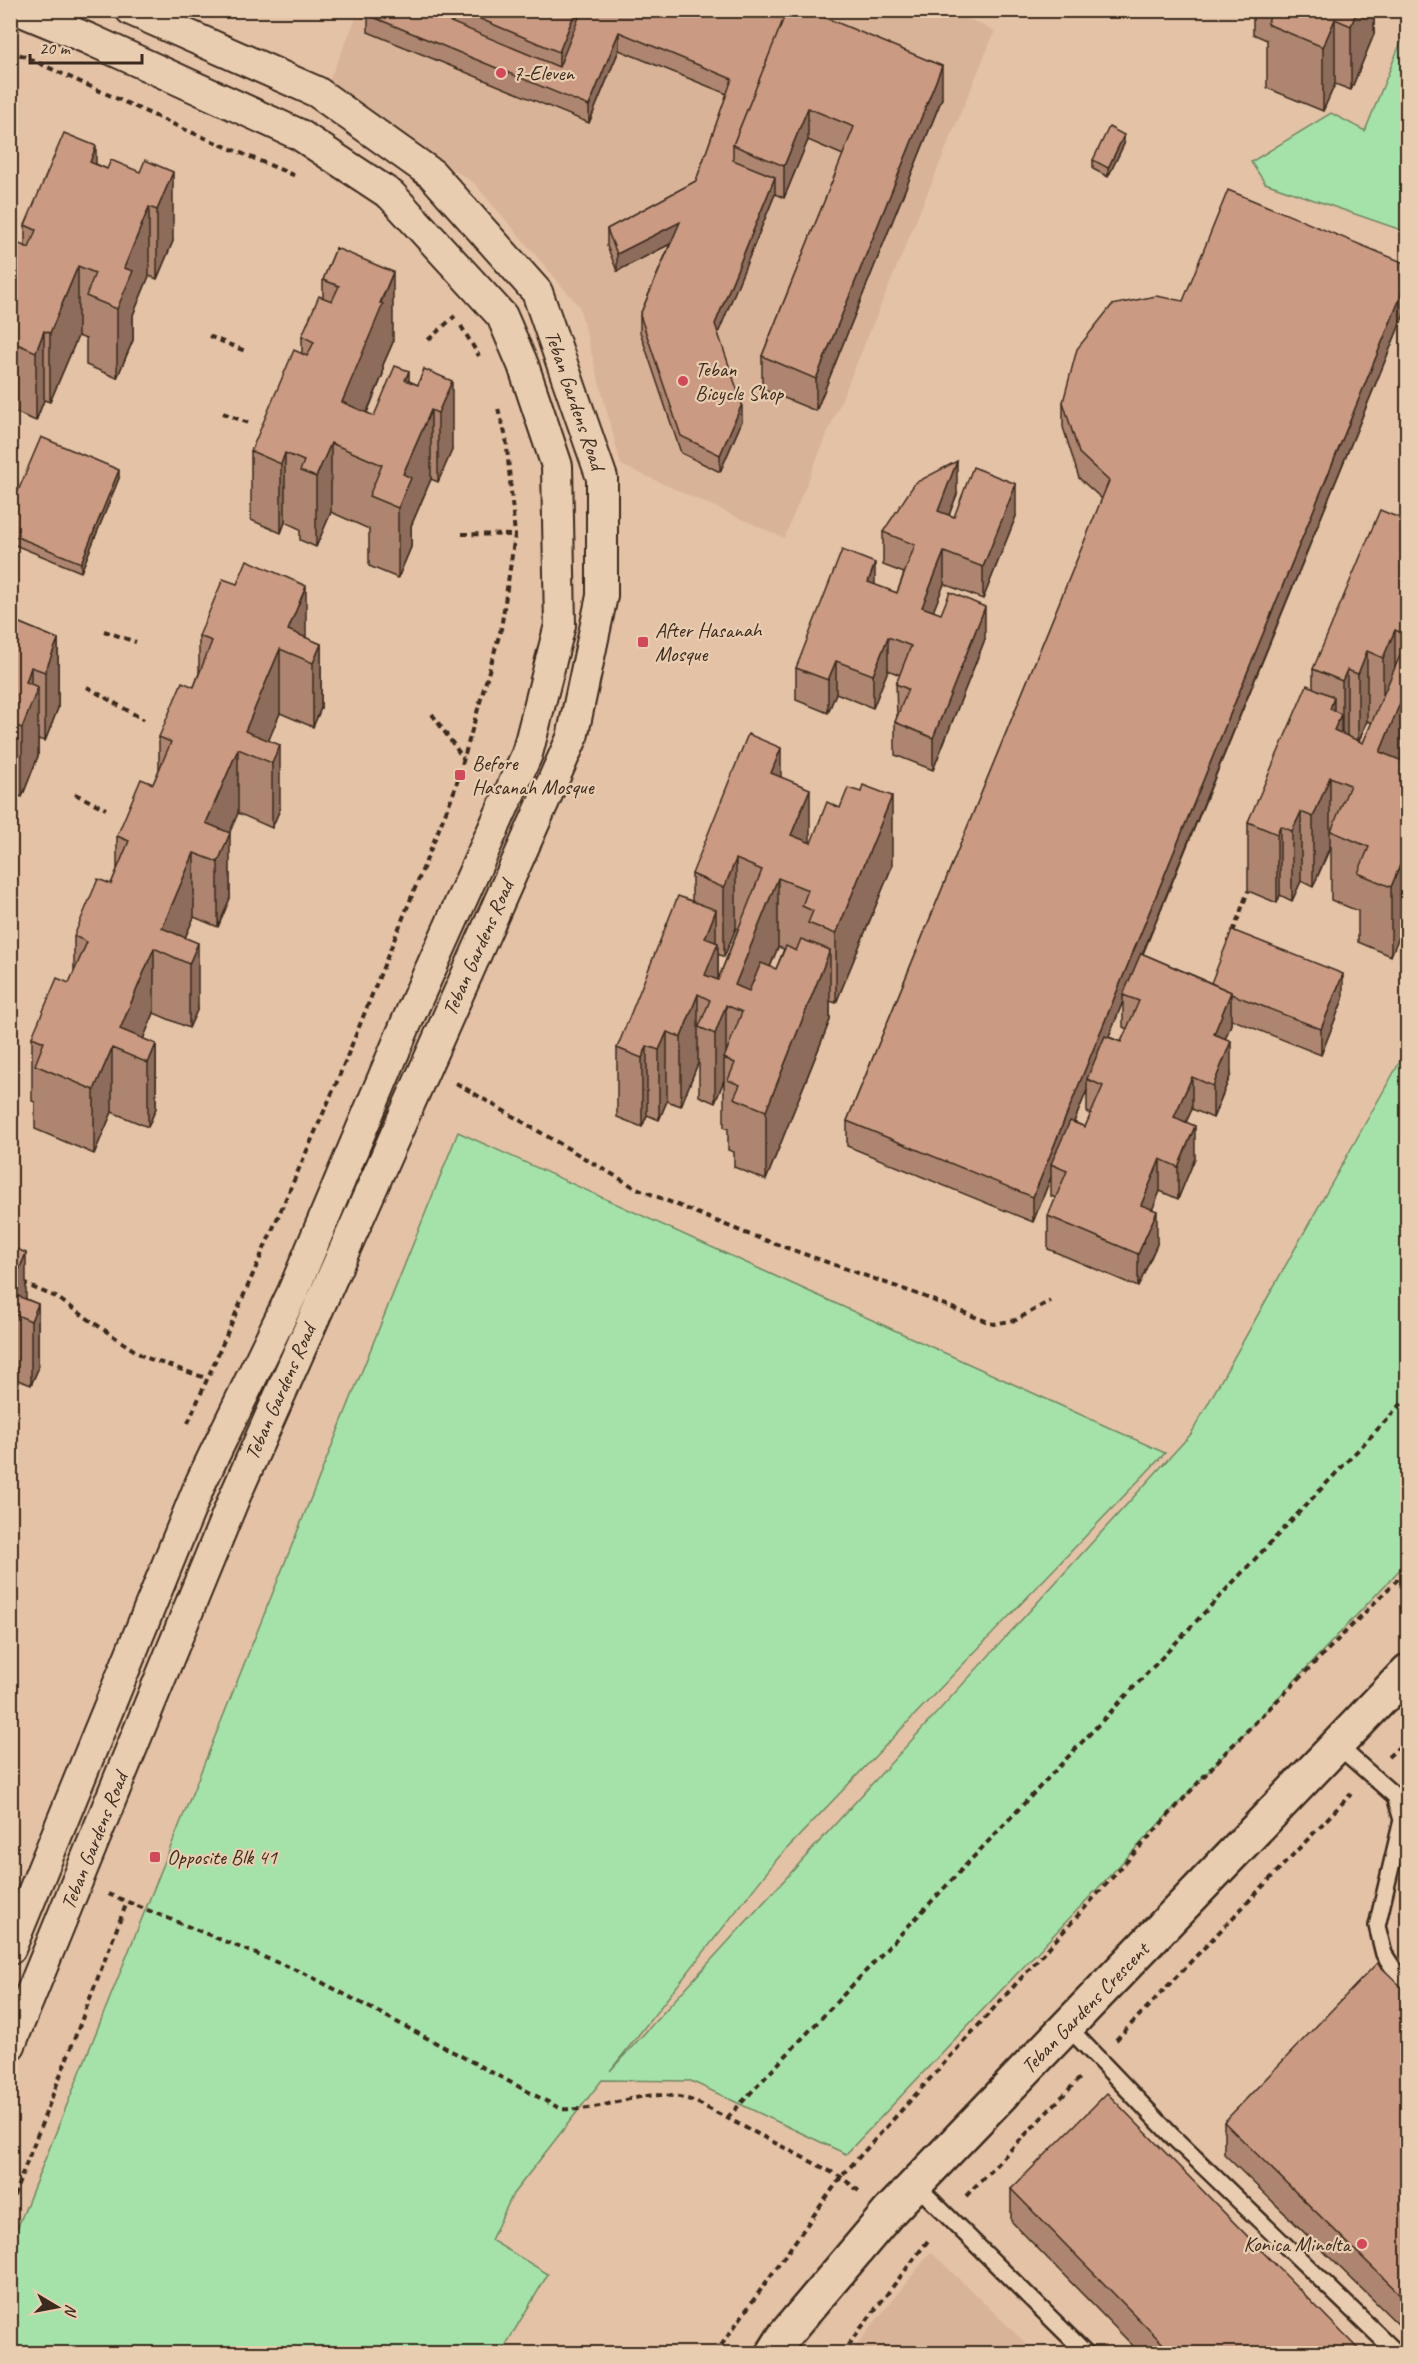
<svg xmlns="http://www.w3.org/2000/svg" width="1418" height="2364" font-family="Caveat,sans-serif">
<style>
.built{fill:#d9b398}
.green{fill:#a5e2a9;stroke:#708664;stroke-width:1.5}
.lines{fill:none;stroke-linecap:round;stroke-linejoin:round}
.lane-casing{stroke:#3b2a1e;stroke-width:20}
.street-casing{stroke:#3b2a1e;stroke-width:34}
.secondary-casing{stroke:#3b2a1e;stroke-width:38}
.path{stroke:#3b2a1e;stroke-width:4;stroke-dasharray:6 4.5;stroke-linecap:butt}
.lane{stroke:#e9cdb0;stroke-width:15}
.street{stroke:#e9cdb0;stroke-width:30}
.secondary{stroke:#e9cdb0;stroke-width:33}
.wall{fill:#ae8570;stroke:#3b2a1e;stroke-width:1.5;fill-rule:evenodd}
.shaded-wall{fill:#8d6c5b;stroke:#3b2a1e;stroke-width:1.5}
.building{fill:#ca9b82;stroke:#3b2a1e;stroke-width:1.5}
.poi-dot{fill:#d1495b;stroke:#e9cdb0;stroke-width:2}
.labels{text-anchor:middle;stroke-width:4.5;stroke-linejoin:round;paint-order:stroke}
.poi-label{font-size:21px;fill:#3b2a1e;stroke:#e9cdb0;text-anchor:start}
.street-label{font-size:21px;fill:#3b2a1e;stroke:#e9cdb0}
</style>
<rect width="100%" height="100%" fill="#e4c2a6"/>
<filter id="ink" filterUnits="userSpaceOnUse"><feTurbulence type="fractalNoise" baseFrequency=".0167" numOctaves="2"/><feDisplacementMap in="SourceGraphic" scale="12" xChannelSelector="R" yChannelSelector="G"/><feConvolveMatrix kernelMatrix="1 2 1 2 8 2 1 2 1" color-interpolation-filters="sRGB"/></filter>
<g filter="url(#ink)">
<g class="built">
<polygon points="949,10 995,31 784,538 621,465 579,306 474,183 326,88 359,11"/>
<polygon points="931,2252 1036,2353 850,2353"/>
</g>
<g class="green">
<polygon points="1407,27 1407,232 1265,183 1251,162 1331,113 1365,131"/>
<polygon points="1407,1049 1407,1562 846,2154 691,2081 602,2080 513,2194 491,2240 548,2274 501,2353 11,2353 11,2244 458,1132 1165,1453 778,1858 610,2071 1191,1434"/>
</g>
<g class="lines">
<defs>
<g id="lane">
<polyline points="1336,1744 1395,1796 1402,1820 1377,1926 1384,1954 1397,1974 1408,1984"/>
<polyline points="1067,2026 1172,2136 1398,2354"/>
<polyline points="916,2185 1087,2354"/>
</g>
<g id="street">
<polyline points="10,1949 201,1482 292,1294 405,1026 527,754 560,625 557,466 523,365 502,316 391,195 300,135 89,39 19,10"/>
<polyline points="10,2045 235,1496 572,738 602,596 602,478 537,292 432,174 317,92 131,10"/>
</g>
<polyline id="secondary" points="773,2354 785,2335 889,2212 1408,1671"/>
</defs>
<use href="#lane" class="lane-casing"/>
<use href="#street" class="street-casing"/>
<use href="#secondary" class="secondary-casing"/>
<g class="path">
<polyline points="10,50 186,130 298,177"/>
<polyline points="461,326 479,356"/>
<polyline points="209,336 245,351"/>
<polyline points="428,340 455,316"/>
<polyline points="223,413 248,423"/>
<polyline points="462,534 515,535"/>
<polyline points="104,631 136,642"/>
<polyline points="87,687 144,720"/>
<polyline points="432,714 463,758"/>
<polyline points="75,794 106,809"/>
<polyline points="1233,932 1248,891"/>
<polyline points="456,1083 634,1187 745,1233 920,1295 993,1324 1016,1320 1050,1301"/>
<polyline points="22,1283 56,1297 144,1357 206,1378"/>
<polyline points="188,1423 336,1084 455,789 501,629 515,535 506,437 497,405"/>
<polyline points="1388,1757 1408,1739"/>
<path d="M 108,1894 L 308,1975 L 561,2109 C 610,2113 645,2082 696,2102 L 841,2177 L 859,2191"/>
<polyline points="1116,2040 1351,1794"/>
<polyline points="727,2118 1408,1397"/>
<polyline points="966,2196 1080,2078"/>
<polyline points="10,2206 127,1902"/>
<polyline points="715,2354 841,2177 1225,1753 1408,1569"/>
<polyline points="841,2354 930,2238"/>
</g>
<use href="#lane" class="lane"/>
<use href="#street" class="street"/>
<use href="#secondary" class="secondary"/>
</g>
<g class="wall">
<polygon points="369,10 770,10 942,98 816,411 762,389 762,356 843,155 808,140 784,198 775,194 718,333 742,421 720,472 681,453 640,332 640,315 670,244 617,271 607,246 607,229 696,181 727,94 619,50 589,123 368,32 368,15"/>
<polygon points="1253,10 1374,10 1374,34 1351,90 1335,84 1323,111 1267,88 1267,40 1253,34"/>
<polygon points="1124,144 1108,177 1093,169 1093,160"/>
<polygon points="96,164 107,169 140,172 173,241 157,279 149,276 133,315 133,340 117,378 86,365 86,339 78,336 50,402 44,400 36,421 10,410 10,259 25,247 25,225"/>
<polygon points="336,248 393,342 383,365 383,374 367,413 374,416 409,381 418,385 424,369 452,450 438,482 431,479 411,526 411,547 398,578 369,566 369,529 331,512 316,547 300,540 300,529 285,522 281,533 251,520 251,451 302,353 302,336 323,297 323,280"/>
<path d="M 1183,301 L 1407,307 L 1143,954 L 1211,983 L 1343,999 L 1321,1055 L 1231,1019 L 1231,1024 L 1225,1039 L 1231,1074 L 1213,1118 L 1192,1109 L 1186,1122 L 1195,1158 L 1178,1199 L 1160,1191 L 1152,1209 L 1157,1244 L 1138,1287 L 1048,1249 L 1048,1216 L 1056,1198 L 1051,1196 L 1051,1177 L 1033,1222 L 847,1146 L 847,1121 L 1102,499 L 1079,478 L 1063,427 L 1063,402 ZM 1123,1001 L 1123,1027 L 1127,1029 L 1121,1042 L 1109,1037 ZM 1087,1090 L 1087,1112 L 1091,1114 L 1085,1127 L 1074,1122 Z"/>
<polygon points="119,478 81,572 10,543 10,510"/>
<polygon points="957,494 949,515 954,517 1016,516 983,599 944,584 933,611 985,639 933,770 895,755 895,722 897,717 896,684 900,675 888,670 873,708 836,693 828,713 796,700 796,668 875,585 897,593 904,573 883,565 883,532"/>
<path d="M 1407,521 L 1407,755 L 1404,762 L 1391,956 L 1358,942 L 1358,911 L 1331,900 L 1331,846 L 1313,887 L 1301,881 L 1292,901 L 1280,895 L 1277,903 L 1248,891 L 1248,822 L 1313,688 L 1313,669 ZM 1367,721 L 1372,723 L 1363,743 L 1359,741 Z"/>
<polygon points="10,619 58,639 58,708 45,741 38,739 38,756 22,797 16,795 16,810 10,824"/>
<polygon points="199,636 306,638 321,644 321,708 313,727 280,713 268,740 280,809 272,828 238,813 229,833 230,898 218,927 194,917 185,938 198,1008 189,1028 154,1013 143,1039 156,1044 156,1108 148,1127 112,1112 94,1154 35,1129 35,1102 32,1101 32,1037 69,983 74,972 74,936 111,884 117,870 117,836 153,784 159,770 159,737 194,687 199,673"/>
<path d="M 781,777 L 810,843 L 892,866 L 836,1003 L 830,1001 L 830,1020 L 766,1180 L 734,1167 L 734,1152 L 728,1150 L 728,1129 L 724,1127 L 724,1080 L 715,1103 L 699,1096 L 699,1064 L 698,1063 L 681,1106 L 667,1101 L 659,1120 L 647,1115 L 642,1127 L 617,1117 L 617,1048 L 692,901 L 692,874 ZM 736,928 L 738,929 L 718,980 L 718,954 L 724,957 ZM 778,947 L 784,949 L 776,969 L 770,967 Z"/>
<polygon points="10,1246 26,1299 38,1304 38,1369 31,1385 10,1377"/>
<polygon points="1407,1880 1407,1921 1403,1916 1403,1884"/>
<polygon points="1407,1992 1407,2333 1224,2154 1224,2122"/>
<polygon points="1011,2189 1363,2354 1141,2354 1011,2221"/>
</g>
<g class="shaded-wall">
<polygon points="576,10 590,10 559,84 559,52"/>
<polygon points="1357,10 1374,10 1374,34 1351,90 1351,26"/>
<polygon points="1335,19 1335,84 1323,111 1323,47"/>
<polygon points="619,32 619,50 589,123 589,106"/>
<polygon points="16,64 16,108 10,121 10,77"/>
<polygon points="942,66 942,98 816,411 816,379"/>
<polygon points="808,108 808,140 784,198 784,166"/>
<polygon points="1124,135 1124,144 1108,177 1108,168"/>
<polygon points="96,146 96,215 90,162"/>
<polygon points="173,172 173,241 157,279 157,210"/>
<polygon points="775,177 775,194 715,341 715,324"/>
<polygon points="149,207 149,276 133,315 133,340 117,378 117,309 124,268"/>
<polygon points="680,222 680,239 617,271 617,254"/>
<polygon points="78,266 78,336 50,402 50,333"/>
<polygon points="393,272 393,342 383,365 383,374 350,451 342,402"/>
<polygon points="1407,281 1407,307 1125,996 1123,995 1123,1001 1091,1081 1087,1079 1087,1090 1056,1166 1051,1164 1051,1177 1033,1222 1033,1197"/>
<polygon points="44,331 44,400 36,421 36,352"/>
<polygon points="409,371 409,440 405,380"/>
<polygon points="452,381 452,450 438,482 438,413"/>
<polygon points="742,404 742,421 720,472 720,455"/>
<polygon points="431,410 431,479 411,526 411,547 398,578 398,508 403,474"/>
<polygon points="331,443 331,512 316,547 316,477"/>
<polygon points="285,453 285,522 281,533 281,464"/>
<polygon points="957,461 957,494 938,543 938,511"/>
<polygon points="119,470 119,478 81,572 81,563"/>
<polygon points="1016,484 1016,516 983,599 983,567"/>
<polygon points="1407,533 1407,635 1402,610 1406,536"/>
<polygon points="944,552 944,584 922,640 922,607"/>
<polygon points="875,563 875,595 868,582"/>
<polygon points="306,586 306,651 288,630"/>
<polygon points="985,607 985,639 933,770 933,738"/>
<polygon points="1395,630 1395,700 1383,727 1383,658"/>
<polygon points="888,637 888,670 873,708 873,675"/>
<polygon points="58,639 58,708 45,741 45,672"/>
<polygon points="321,644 321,708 313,727 313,663"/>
<polygon points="280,649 280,713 261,759 245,731"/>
<polygon points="1367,651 1367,721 1358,743 1358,674"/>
<polygon points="836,661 836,693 828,713 828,680"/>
<polygon points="31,667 31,704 38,687 38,756 22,797 22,728 26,682"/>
<polygon points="1347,670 1347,739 1342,751 1342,681"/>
<polygon points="1407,686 1407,755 1380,821 1380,752"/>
<polygon points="1334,697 1334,730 1341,714 1341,781 1330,709"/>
<polygon points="11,724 11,753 16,741 16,810 10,824"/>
<polygon points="280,745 280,809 272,828 272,763"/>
<polygon points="781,748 781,817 771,773"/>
<polygon points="238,749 238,813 217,862 206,823"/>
<polygon points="1330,777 1330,846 1313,887 1313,817"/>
<polygon points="810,789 810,858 791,835"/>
<polygon points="892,796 892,866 836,1003 836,934"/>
<polygon points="1301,812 1301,881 1292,901 1292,831"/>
<polygon points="1280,826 1280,895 1277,903 1277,834"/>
<polygon points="230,833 230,898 218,927 218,862"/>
<polygon points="1407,848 1407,918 1391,956 1391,887"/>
<polygon points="194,853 194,917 176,958 162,928"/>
<polygon points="736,859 736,928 724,957 724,888"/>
<polygon points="778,878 778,947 742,1036 742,1012 735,985"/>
<polygon points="716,910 716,948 718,943 718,1012 710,1000 705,997 705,938"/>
<polygon points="198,943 198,1008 189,1028 189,964"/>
<polygon points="154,948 154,1013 135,1058 120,1029"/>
<polygon points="830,950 830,1020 766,1180 766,1111"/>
<polygon points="1343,974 1343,999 1321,1055 1321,1029"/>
<polygon points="1231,992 1231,1024 1214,1067 1214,1034"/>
<polygon points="698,994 698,1063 681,1106 681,1037"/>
<polygon points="726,1005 726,1059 724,1058 724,1080 715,1103 715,1034"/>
<polygon points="667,1032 667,1101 659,1120 659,1050"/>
<polygon points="1231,1041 1231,1074 1213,1118 1213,1086"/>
<polygon points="156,1044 156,1108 148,1127 148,1063"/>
<polygon points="647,1046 647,1115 642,1127 642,1058"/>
<polygon points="112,1048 112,1112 94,1154 94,1090"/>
<polygon points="1192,1077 1192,1109 1174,1149 1174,1117"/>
<polygon points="1195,1126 1195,1158 1178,1199 1178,1167"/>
<polygon points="1160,1159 1160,1191 1141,1237 1141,1205"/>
<polygon points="1157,1211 1157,1244 1138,1287 1138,1254"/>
<polygon points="26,1253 26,1318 10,1312 10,1291"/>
<polygon points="38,1304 38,1369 31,1385 31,1321"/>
</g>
<g class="building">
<polygon points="369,10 422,10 559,67 582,10 770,10 785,17 733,145 733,160 775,177 715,324 742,404 720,455 681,436 640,315 680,222 617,254 607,229 696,181 732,79 619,32 589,106 368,15"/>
<polygon points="459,10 576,10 559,52"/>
<polygon points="787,10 807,10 942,66 816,379 762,356 854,127 808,108 784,166 733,145"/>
<polygon points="1273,10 1357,10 1351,26 1335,19 1323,47 1267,24"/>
<polygon points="10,62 16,64 10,77"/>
<polygon points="1109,127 1124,135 1108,168 1093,160"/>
<polygon points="64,133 96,146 90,162 107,169 111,160 140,172 145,160 173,172 157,210 149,207 124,268 133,271 117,309 86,296 95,273 78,266 50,333 44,331 36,352 10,341 10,292 13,287 10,286 10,259 17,243 29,248 36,230 25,225"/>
<polygon points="1228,190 1407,264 1407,281 1033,1197 847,1121 1109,481 1079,453 1063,402 1077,349 1112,305 1156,296 1183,301"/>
<polygon points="336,248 393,272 380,303 383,304 342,402 374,416 395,366 409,371 405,380 418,385 424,369 452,381 438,413 431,410 403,474 411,478 398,508 369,496 382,465 331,443 316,477 300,471 304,461 285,453 281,464 251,451 294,350 307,356 314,342 302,336 319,296 332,301 339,286 323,280"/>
<polygon points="41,437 119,470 81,563 10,534 10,510"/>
<polygon points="957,461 938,511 954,517 973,467 1016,484 983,567 944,552 922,607 941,614 950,592 985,607 933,738 895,722 908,689 896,684 911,646 888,637 873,675 836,661 828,680 796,668 842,550 875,563 868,582 897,593 915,545 883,532 915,483"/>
<polygon points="1380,510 1407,521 1407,533 1406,536 1407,537 1407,597 1402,610 1407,612 1407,635 1395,630 1383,658 1367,651 1358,674 1347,670 1342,681 1313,669"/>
<polygon points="247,560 306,586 288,630 321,644 313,663 280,649 245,731 280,745 272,763 238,749 206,823 230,833 218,862 194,853 162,928 198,943 189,964 154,948 120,1029 156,1044 148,1063 112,1048 94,1090 35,1065 44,1042 32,1037 57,978 69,983 87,942 74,936 98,879 111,884 129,841 117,836 141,779 153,784 171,742 159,737 182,682 194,687 212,641 199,636 223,579 237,584"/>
<polygon points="10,619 58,639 45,672 31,667 26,682 38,687 22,728 11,724 10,726"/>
<polygon points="1407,639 1407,686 1380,752 1405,762 1407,758 1407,848 1391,887 1358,873 1369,847 1331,831 1350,785 1330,777 1313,817 1301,812 1292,831 1280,826 1277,834 1248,822 1307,685 1334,697 1330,709 1341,714 1334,730 1363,743"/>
<polygon points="748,734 781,748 771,773 810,789 791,835 811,843 827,802 840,808 848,788 861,792 863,785 892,796 836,934 808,923 813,911 802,906 808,890 778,878 735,985 749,991 761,963 776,969 786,946 796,951 801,939 830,950 766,1111 734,1098 740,1085 728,1080 735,1063 724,1058 742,1012 726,1005 715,1034 699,1027 710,1000 698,994 681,1037 667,1032 659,1050 647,1046 642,1058 617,1048 678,896 716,910 705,938 718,943 705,975 718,980 762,870 736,859 724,888 692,874"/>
<polygon points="10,739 16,741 10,755"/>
<polygon points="1232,930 1343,974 1321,1029 1231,994 1231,992 1211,983"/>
<polygon points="1141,953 1231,992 1214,1034 1231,1041 1213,1086 1192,1077 1174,1117 1195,1126 1178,1167 1160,1159 1141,1205 1157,1211 1138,1254 1048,1216 1067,1171 1051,1164 1070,1121 1085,1127 1103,1086 1087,1079 1105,1036 1121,1042 1139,1001 1123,995"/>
<polygon points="10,1246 26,1253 10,1291"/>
<polygon points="10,1293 38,1304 31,1321 10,1312"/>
<polygon points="1407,1880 1407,1889 1403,1884"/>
<polygon points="1377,1963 1407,1992 1407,2301 1224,2122"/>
<polygon points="1107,2093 1363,2354 1173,2354 1011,2189"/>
</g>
</g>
<g class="poi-dot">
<circle cx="501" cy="73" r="6"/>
<circle cx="683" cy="381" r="6"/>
<rect x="637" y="636" width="12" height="12" rx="3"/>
<rect x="454" y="769" width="12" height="12" rx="3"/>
<rect x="149" y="1851" width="12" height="12" rx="3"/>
<circle cx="1362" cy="2244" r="6"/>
</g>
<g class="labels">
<g class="poi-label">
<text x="513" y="80">7-Eleven</text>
<text x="695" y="376">Teban<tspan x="695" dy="24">Bicycle Shop</tspan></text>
<text x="655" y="637">After Hasanah<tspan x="655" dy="24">Mosque</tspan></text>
<text x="472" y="770">Before<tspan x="472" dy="24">Hasanah Mosque</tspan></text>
<text x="167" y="1864">Opposite Blk 41</text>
<text x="1350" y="2251" text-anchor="end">Konica Minolta</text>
</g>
<g class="street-label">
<text transform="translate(575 400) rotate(71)" y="7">Teban Gardens Road</text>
<text transform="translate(478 948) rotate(-66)" y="7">Teban Gardens Road</text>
<text transform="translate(280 1392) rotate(-66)" y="7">Teban Gardens Road</text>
<text transform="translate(94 1841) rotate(-68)" y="7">Teban Gardens Road</text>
<text transform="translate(1085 2008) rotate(-46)" y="7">Teban Gardens Crescent</text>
</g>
</g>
<rect width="1418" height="2364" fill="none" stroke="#e9cdb0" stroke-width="36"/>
<rect x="18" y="18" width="1382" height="2328" fill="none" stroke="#3b2a1e" stroke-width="2" filter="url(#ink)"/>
<g transform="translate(57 2307) rotate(100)" stroke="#e9cdb0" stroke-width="4.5" paint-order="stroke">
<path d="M0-4.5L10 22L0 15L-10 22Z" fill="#3b2a1e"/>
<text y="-9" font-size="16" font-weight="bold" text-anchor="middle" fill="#3b2a1e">N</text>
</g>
<path d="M30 54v9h112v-9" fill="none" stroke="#3b2a1e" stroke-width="3"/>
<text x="39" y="54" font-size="18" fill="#3b2a1e" stroke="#e9cdb0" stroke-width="4.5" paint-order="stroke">20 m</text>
</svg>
